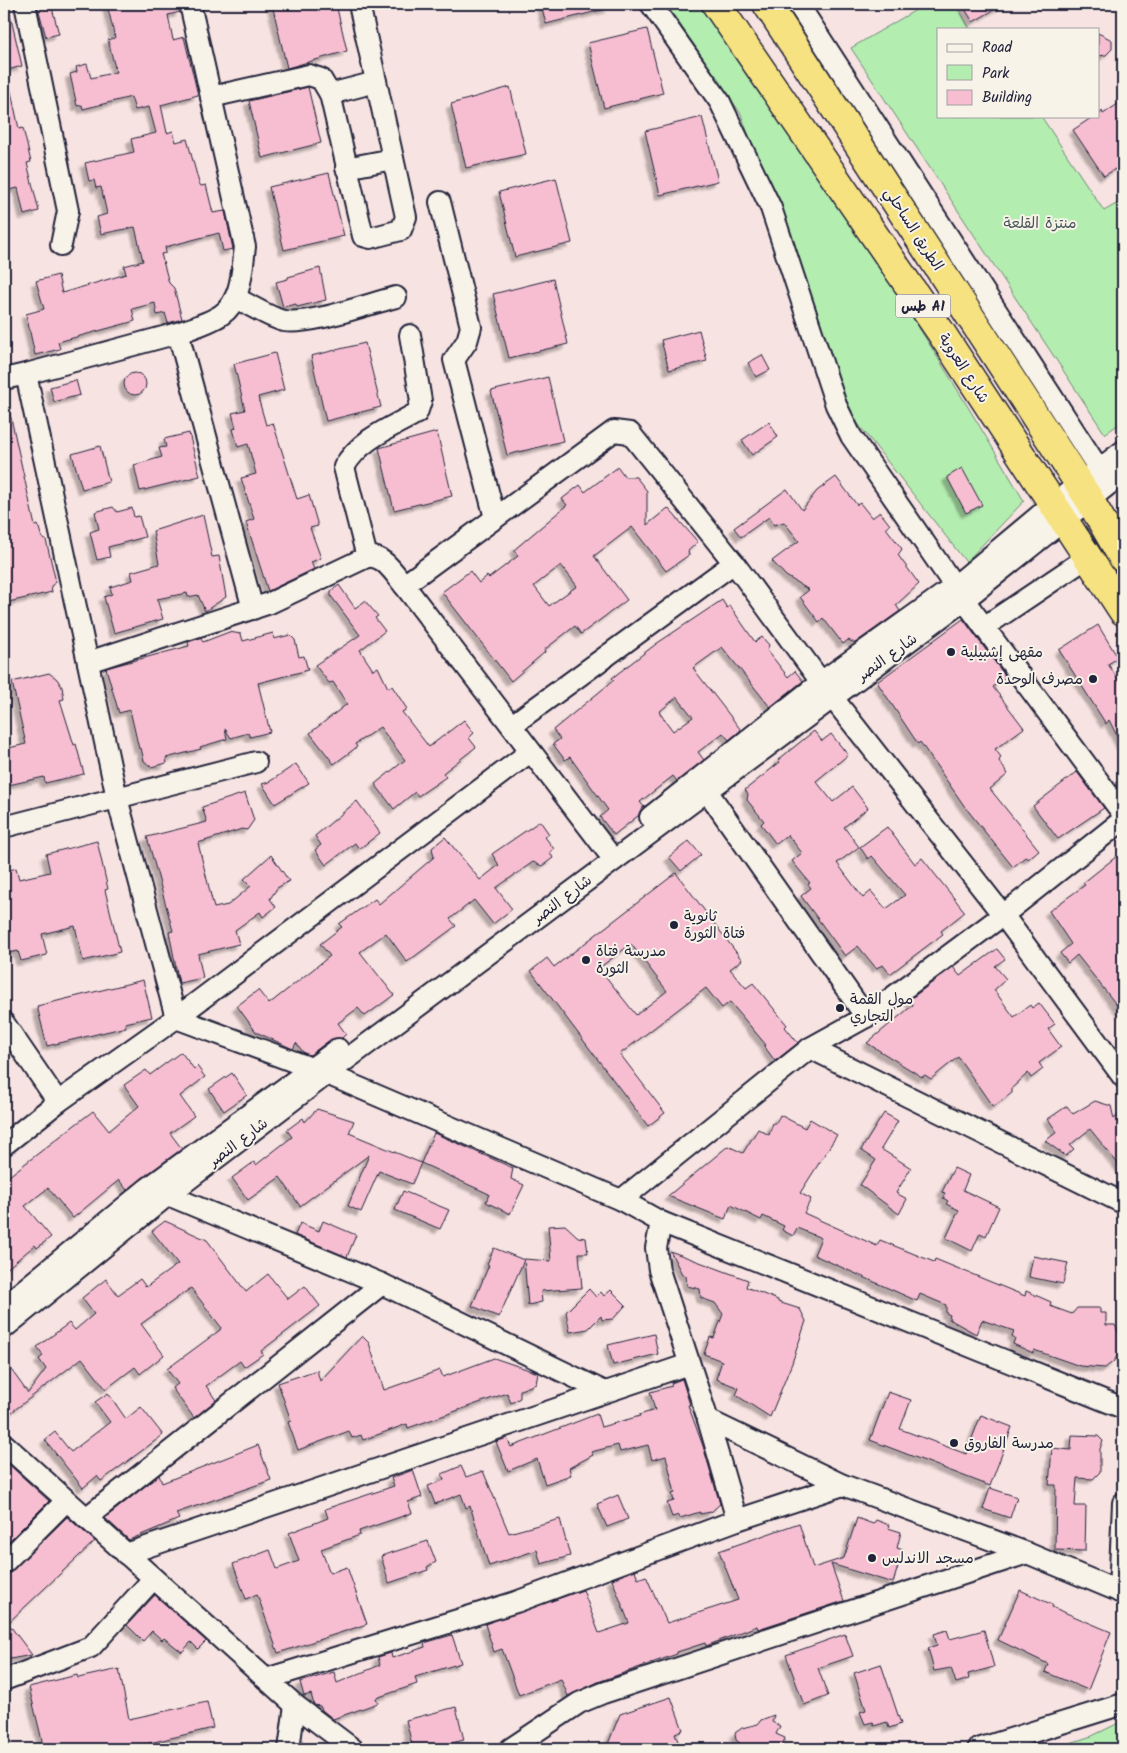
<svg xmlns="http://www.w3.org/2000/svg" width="1127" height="1753" font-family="Kalam,'Playpen Sans Arabic',sans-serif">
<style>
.green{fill:#b4edb0;stroke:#6b8876}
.building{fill:#f7bed1;stroke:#22223b;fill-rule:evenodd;filter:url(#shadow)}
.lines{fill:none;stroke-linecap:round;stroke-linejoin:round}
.minor-casing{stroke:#22223b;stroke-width:24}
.highway-casing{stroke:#22223b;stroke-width:31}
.minor{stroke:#f7f3e8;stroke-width:20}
.highway{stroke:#f7e281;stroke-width:28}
.poi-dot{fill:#22223b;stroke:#f7f3e8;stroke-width:2}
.labels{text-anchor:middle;stroke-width:4;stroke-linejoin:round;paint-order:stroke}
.shield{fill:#f7f3e8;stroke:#62616f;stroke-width:1}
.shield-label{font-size:14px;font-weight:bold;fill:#22223b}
.park-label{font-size:15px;fill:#465558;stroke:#f7f3e8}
.street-label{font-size:15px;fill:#22223b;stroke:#f7f3e8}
.poi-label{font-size:15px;fill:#22223b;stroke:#f7f3e8;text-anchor:start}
</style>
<defs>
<filter id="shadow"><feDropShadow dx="-4.5" dy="4.5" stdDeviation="1" flood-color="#0004"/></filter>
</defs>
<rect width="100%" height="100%" fill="#f7e3e1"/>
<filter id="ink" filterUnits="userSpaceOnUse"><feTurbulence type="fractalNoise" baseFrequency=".02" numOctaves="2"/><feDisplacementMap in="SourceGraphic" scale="10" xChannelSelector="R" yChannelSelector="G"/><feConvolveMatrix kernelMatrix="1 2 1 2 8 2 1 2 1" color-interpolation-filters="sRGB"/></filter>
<g filter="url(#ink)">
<g class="green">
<path d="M 666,4 L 700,4 C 817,164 924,330 1024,501 L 966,562 L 844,406 L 741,114 Z"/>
<polygon points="926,4 956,4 970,29 938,29 938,116 1041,116 1104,211 1123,200 1123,421 1105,434 851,48"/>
<polygon points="1123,1721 1123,1749 1051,1749 1092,1736"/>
</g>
<g class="building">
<polygon points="37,4 51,4 59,34 46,37"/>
<polygon points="107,4 178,4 180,12 168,15 173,40 184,37 198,95 161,105 167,133 173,131 176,142 187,139 199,183 201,186 206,185 213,213 225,211 233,249 223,251 219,233 165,247 166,253 161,254 169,283 174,288 182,319 168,323 165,313 157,315 155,303 132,309 135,321 58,342 60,349 35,355 26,314 44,309 36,281 58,275 62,293 126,274 124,266 143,261 135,227 101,234 97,217 107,214 101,187 96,188 94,180 89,181 85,163 134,152 131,139 156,133 149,107 135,110 131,97 83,109 82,105 77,106 70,74 77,72 76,67 87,64 91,78 116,72 108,40 115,38"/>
<polygon points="272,4 336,4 347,51 287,68"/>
<polygon points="541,4 608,4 609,8 546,24"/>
<polygon points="962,4 1004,4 973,22"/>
<polygon points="4,10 9,10 22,66 4,71"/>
<polygon points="647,29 663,93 604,108 588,43"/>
<polygon points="1098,33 1112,40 1112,49 1106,55 1098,56"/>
<polygon points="4,82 9,82 19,129 23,128 31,162 27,163 39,211 24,215 18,188 4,191"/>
<polygon points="308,87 321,143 262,158 249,101"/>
<polygon points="510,87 526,154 466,168 451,104"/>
<polygon points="1118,104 1123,112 1123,164 1104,176 1073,130 1094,116 1098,116 1102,111 1103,114"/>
<polygon points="702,117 718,181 660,195 645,131"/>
<polygon points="329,173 344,236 284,250 269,187"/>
<polygon points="556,178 572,243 515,257 499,192"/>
<polygon points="320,268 326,300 297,307 296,304 283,307 276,282 288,279 288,277"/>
<polygon points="553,279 568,344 509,358 493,294"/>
<polygon points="699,330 707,361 669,370 661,340"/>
<polygon points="365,343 381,407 326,421 311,356"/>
<polygon points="275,353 284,390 258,397 266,425 273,423 297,499 309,495 318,526 310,528 321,558 311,562 314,569 268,591 246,522 254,519 241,478 256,474 248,444 238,447 233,429 236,428 232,413 245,410 234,364"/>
<polygon points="762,355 770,370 756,377 748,363"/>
<circle cx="135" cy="384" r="11"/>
<polygon points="548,377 563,441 507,455 491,391"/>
<polygon points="76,380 80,395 54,402 50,387"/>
<polygon points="4,409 9,409 35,526 38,525 42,538 46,540 56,582 51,586 52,592 4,603"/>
<polygon points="769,422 778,437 752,455 742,440"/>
<polygon points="437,432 452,496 394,510 379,448"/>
<polygon points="189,433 200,476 140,491 134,465 162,457 159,448 166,447 164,439"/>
<polygon points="100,446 109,482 82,489 72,454"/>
<path d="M 618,467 L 625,477 L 636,477 L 647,491 L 647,525 L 668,508 L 698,542 L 688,551 L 689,555 L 666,571 L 632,527 L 594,556 L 627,600 L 581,634 L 575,626 L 544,650 L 545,652 L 511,681 L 442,592 L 470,571 L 479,583 L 487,576 L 489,578 L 518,556 L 514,550 L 567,505 L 562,499 L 580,485 L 585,492 ZM 561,565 L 577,586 L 549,606 L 534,586 Z"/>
<polygon points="962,468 982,505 966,513 947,477"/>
<polygon points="836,477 857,505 860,503 872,518 880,512 890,525 886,528 902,549 898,555 919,584 896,605 900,611 855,643 848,640 843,644 823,618 819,622 800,597 809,590 786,576 772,561 799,541 784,522 774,525 769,517 741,537 734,528 787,489 802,510 817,491"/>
<polygon points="113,507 117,512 132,508 134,517 139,516 145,537 108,547 110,557 97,560 90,532 99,529 95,512"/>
<polygon points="203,515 212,557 219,556 226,597 205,611 198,595 188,597 187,593 157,599 163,619 114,633 104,597 112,594 110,587 133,580 131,572 159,564 153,531"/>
<polygon points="339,585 355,608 365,601 378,616 375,618 385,631 360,650 373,670 378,667 388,688 392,686 407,709 402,712 429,747 464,720 474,733 469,738 476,747 443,773 446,777 418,796 415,792 394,809 375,784 405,760 380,727 355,744 357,747 334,764 310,733 347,704 333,682 329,683 315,665 360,635 331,596 331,591"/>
<path d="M 722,600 L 727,608 L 730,606 L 755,642 L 762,637 L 769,645 L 767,650 L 788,677 L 795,671 L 803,681 L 770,707 L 722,647 L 693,668 L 741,730 L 729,740 L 723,733 L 698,752 L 704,760 L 677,781 L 673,776 L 640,802 L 644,807 L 639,815 L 614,835 L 600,817 L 608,810 L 570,757 L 565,760 L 553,744 L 560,739 L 553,730 L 614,680 L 612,678 L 656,644 ZM 677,697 L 693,717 L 673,731 L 659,712 Z"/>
<polygon points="963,619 1006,677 993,687 1024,728 995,749 1001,757 999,761 1008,774 990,789 1039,850 1028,859 1025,857 1013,867 965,807 920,742 918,744 877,682"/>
<polygon points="1098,625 1118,658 1108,664 1123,687 1123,748 1109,720 1106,724 1059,650"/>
<polygon points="229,632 241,634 243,641 273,633 274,639 290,635 295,640 299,657 304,656 308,670 258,683 270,732 250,737 248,733 231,738 225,729 227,739 200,747 201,749 166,758 167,763 151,767 144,761 141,748 139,749 130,710 119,713 106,668 189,646 188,642 200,638 203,642"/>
<polygon points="49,673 57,679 62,687 64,699 60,700 74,745 76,744 84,774 45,783 44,777 4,786 4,749 26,744 12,682"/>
<polygon points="814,731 822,741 831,734 848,755 816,781 833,802 852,787 868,808 844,827 859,847 837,863 863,898 871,891 886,909 905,895 872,856 868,859 860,847 887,827 915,864 922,858 965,912 941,931 943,934 890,974 883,965 876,968 858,946 845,956 801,896 811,888 808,884 810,883 792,861 802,853 788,835 776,844 761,824 764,821 747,800 748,794 745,790 780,762 778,760"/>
<polygon points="296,764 309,783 275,804 262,784 269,782"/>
<polygon points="1077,772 1104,808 1058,839 1033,806"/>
<polygon points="245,793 254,820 247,830 242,829 198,843 214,908 228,905 251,886 244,879 271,855 289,881 277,888 270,899 276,907 263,917 260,912 235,930 239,944 198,954 203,978 179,983 169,932 173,931 147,837 207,822 202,807"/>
<polygon points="357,801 380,833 359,849 355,843 326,865 315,850 321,845 315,836"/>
<polygon points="540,821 549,834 545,837 554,849 550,852 553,858 542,866 533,862 496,888 512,909 493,924 474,900 450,919 456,926 407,962 386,933 360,952 394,995 365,1016 358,1008 338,1023 346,1034 342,1038 331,1039 310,1055 304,1053 296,1043 293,1049 256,1032 237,1006 258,990 269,1004 330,956 320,944 342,927 339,924 375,899 379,904 434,857 432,848 445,837 480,880 499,865 492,854"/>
<polygon points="97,841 108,889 105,890 120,952 83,961 75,926 42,934 47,955 21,961 18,951 4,954 4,872 16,868 19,879 50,872 46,854"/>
<polygon points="689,841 701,855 681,871 669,857"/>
<polygon points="1117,856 1123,864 1123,1013 1077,955 1068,963 1060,953 1071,944 1049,911 1085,885 1083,883"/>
<path d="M 676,873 L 742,960 L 730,969 L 746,988 L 753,983 L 787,1025 L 785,1027 L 798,1043 L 775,1061 L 764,1046 L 766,1045 L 730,1002 L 722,1008 L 706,988 L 620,1054 L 665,1113 L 648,1126 L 531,971 L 547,958 L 554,967 ZM 631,944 L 667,991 L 636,1015 L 599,968 Z"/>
<polygon points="997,949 1005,959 995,966 1006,979 994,990 1014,1017 1030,1005 1032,1008 1039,1003 1055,1024 1048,1029 1061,1047 1039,1063 1043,1069 1031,1078 1028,1073 1012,1088 1012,1093 993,1107 958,1057 931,1079 925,1075 922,1077 867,1043 913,1005 909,1000 953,967 960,976"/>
<polygon points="143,980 152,1017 125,1023 126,1027 47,1046 37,1006"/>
<polygon points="181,1052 194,1069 197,1066 205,1077 180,1096 194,1116 170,1133 182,1149 127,1190 119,1180 73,1218 48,1188 25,1206 51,1237 37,1248 35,1245 4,1271 4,1180 93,1111 109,1131 139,1106 124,1085 146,1070 150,1075"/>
<polygon points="232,1073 247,1095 224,1111 209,1089"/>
<polygon points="1095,1101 1111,1106 1114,1119 1123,1111 1123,1170 1090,1129 1070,1145 1074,1149 1066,1156 1045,1141 1057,1132 1048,1119 1067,1106 1073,1114"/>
<polygon points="317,1109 354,1121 349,1133 421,1163 412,1184 379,1171 361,1212 348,1206 369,1155 300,1206 280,1177 248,1200 232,1178 254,1162 256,1165 292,1137 287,1130 303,1118 305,1122"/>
<polygon points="884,1113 898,1121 881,1149 911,1168 896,1193 907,1199 899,1214 860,1185 876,1160 861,1150"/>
<polygon points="780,1115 805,1128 810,1119 837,1135 800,1193 811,1199 804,1213 877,1246 880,1240 934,1262 935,1259 1025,1296 1026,1291 1051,1302 1050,1306 1072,1314 1077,1308 1100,1308 1100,1313 1106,1313 1106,1325 1115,1325 1122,1341 1121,1350 1114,1361 1105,1368 1080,1366 1034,1350 1033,1353 1013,1344 1015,1338 1012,1336 1014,1331 982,1320 976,1334 949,1319 950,1315 946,1313 946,1305 920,1294 917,1301 814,1255 821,1238 797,1228 793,1236 782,1230 784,1226 763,1216 761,1220 731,1205 725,1219 668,1196 728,1146 743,1153 758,1129 769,1135 773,1123 776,1123"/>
<polygon points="434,1133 513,1168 511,1179 524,1185 510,1214 486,1202 489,1194 421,1163"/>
<polygon points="954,1168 969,1175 963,1190 999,1207 986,1236 980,1233 972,1251 946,1238 959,1210 946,1204 948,1201 943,1198 945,1193 942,1192"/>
<polygon points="403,1191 449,1210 440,1229 395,1210"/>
<polygon points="165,1221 207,1240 246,1292 268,1274 288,1299 305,1286 320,1306 261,1351 263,1354 244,1367 240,1361 206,1386 216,1400 194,1418 172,1388 178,1384 167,1369 220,1330 221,1327 191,1288 141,1324 164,1355 140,1374 135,1367 106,1389 82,1358 4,1418 4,1360 28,1393 46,1369 39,1359 43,1356 37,1347 69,1323 75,1330 94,1314 82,1298 106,1279 118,1295 140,1279 146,1287 178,1264 152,1231"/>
<polygon points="323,1221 356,1235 347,1257 295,1235 300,1223 319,1231"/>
<polygon points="565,1225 578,1237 586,1238 588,1253 579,1253 582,1288 541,1291 542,1302 528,1305 524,1259 551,1261 548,1226"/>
<polygon points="494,1248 524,1260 499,1317 472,1306 489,1265 487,1264"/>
<polygon points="670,1251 748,1280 746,1287 778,1300 778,1302 800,1309 806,1321 792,1363 770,1417 736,1395 739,1388 716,1379 722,1361 704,1354 710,1337 714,1338 723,1314 715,1303 701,1298 700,1289 687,1286 686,1276 682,1274"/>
<polygon points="1033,1256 1068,1263 1063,1284 1029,1277"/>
<polygon points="589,1289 596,1297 601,1292 604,1296 611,1290 626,1305 613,1319 602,1320 601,1316 588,1329 570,1332 566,1312"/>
<polygon points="654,1334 658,1354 613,1365 608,1345"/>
<polygon points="362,1336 369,1343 384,1390 440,1370 443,1377 494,1358 538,1373 536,1384 520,1390 520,1398 511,1403 507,1393 408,1428 407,1424 363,1440 361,1435 352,1438 349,1431 298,1450 288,1422 291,1421 278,1383 317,1370 320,1381"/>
<polygon points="682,1379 690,1405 688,1405 703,1446 720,1504 711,1512 700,1514 700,1512 680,1518 679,1515 672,1517 667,1503 674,1501 672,1494 675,1493 666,1456 652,1460 648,1445 620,1452 618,1445 591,1452 593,1455 569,1468 571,1475 545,1484 537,1459 508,1471 496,1442 507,1438 511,1447 597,1414 601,1427 640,1416 639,1415 655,1410 650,1392 672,1386 671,1383"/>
<polygon points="888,1392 911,1400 900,1429 966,1454 981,1415 1012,1427 990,1486 870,1440"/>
<polygon points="108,1393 126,1419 141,1407 163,1435 101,1481 97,1476 83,1488 45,1440 55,1432 71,1452 110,1422 95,1402"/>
<polygon points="1072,1435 1098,1436 1103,1441 1100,1449 1100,1472 1093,1479 1077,1478 1075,1506 1086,1506 1085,1551 1055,1550 1056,1485 1049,1485 1052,1448 1071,1450"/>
<polygon points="258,1445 271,1480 176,1513 179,1519 129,1540 105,1518 159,1475 162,1483"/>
<polygon points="4,1460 49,1501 4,1546"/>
<polygon points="461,1466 466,1477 483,1471 509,1533 560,1519 570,1556 541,1564 537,1550 489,1566 470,1506 466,1508 461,1494 435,1504 428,1486 444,1480 442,1474"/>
<polygon points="413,1470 422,1497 408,1502 412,1513 359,1531 360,1535 321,1549 330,1573 347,1567 367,1624 278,1653 257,1594 246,1599 233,1564 270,1550 277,1569 299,1561 289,1533 328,1518 325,1509 394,1486 391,1478"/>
<polygon points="990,1488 1017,1497 1010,1518 983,1509"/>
<polygon points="618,1495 628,1519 607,1527 597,1504"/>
<polygon points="67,1517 95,1541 8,1623 32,1655 10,1659 4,1651 4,1575 12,1571"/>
<polygon points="857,1518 873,1524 876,1520 889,1525 888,1528 901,1532 897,1548 903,1550 893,1583 831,1564 844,1601 758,1629 757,1626 706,1646 705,1643 677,1652 677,1654 598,1682 568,1696 561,1679 519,1695 502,1649 494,1652 485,1624 583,1590 599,1633 629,1623 612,1579 635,1570 638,1579 646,1576 667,1623 738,1600 719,1551 799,1523 813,1568 844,1558"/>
<polygon points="428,1541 436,1562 427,1567 428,1570 389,1583 381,1556"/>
<polygon points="1020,1590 1053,1605 1052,1607 1111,1632 1088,1690 1045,1672 1048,1664 998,1640"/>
<polygon points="155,1595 206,1641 198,1649 191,1642 182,1652 164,1638 162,1640 152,1631 143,1641 127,1625"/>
<polygon points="947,1630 950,1639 984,1630 994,1667 968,1674 969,1679 956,1683 951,1668 934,1671 928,1648 937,1645 934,1634"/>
<polygon points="845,1634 853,1656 818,1668 828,1696 804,1705 786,1655"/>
<polygon points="452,1635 461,1663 415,1677 417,1684 376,1698 378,1703 333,1719 322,1710 320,1706 314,1705 311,1694 304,1696 300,1682 334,1672 337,1683 380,1665 378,1657 391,1653 392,1658 425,1647 424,1643"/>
<polygon points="881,1664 901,1724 889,1728 887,1722 874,1726 873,1722 865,1724 860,1712 866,1710 854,1673"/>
<polygon points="119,1669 129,1719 207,1702 213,1728 133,1747 134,1749 44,1749 29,1687 77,1675 78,1678"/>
<polygon points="671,1697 683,1730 675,1733 680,1747 673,1749 621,1749 608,1744 620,1714"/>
<polygon points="456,1707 464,1740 452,1743 454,1749 413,1749 406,1720"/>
<polygon points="774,1715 772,1722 780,1726 776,1734 785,1738 781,1749 773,1747 768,1749 742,1749 740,1743 736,1740 735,1733 742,1728 758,1724 761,1720"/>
</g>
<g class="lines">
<defs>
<g id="minor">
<polyline points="25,4 68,211 61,245"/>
<polyline points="651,4 720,102 771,208 836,405 851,436 964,600 1123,814"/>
<polyline points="798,4 1106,480"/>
<polyline points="330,94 363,236 370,238 401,230 406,217 359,4"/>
<polyline points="211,97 309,75 321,79 330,94 376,82"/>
<polyline points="346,168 393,159"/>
<polyline points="440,202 471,327 467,341 454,360 495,518"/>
<path d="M 235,298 C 249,304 270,318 284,321 C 311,325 368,304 396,297"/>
<path d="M 178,333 C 192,328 209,323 221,315 C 242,301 242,269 245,247 L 190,4"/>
<polyline points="26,374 178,333 253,609"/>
<polyline points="4,379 26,374 117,798 176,1018 530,752"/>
<path d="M 367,557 L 344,467 C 360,439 390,428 417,413 L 421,401 L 410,335"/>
<polyline points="984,627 1088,557"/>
<path d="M 88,662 L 270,603 L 367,557 C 383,554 394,573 404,585"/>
<polyline points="512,725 734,563"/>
<polyline points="707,791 866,1017"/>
<polyline points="650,817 821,682 955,586 1053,504 1123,451"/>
<polyline points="4,827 256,762"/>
<polyline points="607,851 404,585 614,431 630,433 734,563 832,697 1003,915 1123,1077"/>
<polyline points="4,1023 58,1102"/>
<polyline points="810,1048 1123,1203"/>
<polyline points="4,1145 58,1102 176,1018 327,1074 621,1200 661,1222 1123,1408"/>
<polyline points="168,1195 382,1284 603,1391"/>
<polyline points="621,1200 810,1048 866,1017 1003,915 1123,820"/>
<polyline points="661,1222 656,1248 659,1270 708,1420 843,1485 1027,1553 1123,1593"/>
<polyline points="4,1306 148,1188 338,1049"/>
<polyline points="4,1328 168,1195 327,1074 964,600 1123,473"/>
<polyline points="708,1420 737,1520"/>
<polyline points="4,1444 295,1705 353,1749"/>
<polyline points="86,1518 382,1284"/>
<polyline points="126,1554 689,1364"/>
<polyline points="4,1563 66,1501"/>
<polyline points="1119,1592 1123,1503"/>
<polyline points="266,1679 516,1602 737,1520 843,1485"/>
<polyline points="4,1680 91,1647 153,1579"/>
<polyline points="289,1749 295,1705"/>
<polyline points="510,1749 579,1703 603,1693 1027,1553"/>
<polyline points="978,1749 1123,1704"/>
</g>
<g id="highway">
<polyline points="716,4 940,331 1123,611"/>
<polyline points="767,4 1089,499 1123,558"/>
</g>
</defs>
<use href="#minor" class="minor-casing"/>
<use href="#highway" class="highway-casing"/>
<use href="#minor" class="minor"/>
<use href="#highway" class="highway"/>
</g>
</g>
<g class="poi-dot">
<circle cx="951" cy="652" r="5"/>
<circle cx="1093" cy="679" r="5"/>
<circle cx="674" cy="925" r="5"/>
<circle cx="586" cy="960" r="5"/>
<circle cx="840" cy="1008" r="5"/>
<circle cx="954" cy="1443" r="5"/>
<circle cx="872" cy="1558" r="5"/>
</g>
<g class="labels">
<rect class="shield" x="895.5" y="294.5" width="55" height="23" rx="4"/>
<g class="shield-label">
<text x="923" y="311">طس A1</text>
</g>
<g class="park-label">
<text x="1040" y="228">منتزة القلعة</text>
</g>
<g class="street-label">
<text transform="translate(914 229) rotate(57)" y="5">الطريق الساحلي</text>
<text transform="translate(964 368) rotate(57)" y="5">شارع العروبة</text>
<text transform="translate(887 657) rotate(-36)" y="5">شارع النصر</text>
<text transform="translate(562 899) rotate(-37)" y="5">شارع النصر</text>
<text transform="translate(238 1142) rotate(-37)" y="5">شارع النصر</text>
</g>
<g class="poi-label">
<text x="961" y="657">مقهى إشبيلية</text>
<text x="1083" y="684" text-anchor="end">مصرف الوحدة</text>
<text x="684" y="921">ثانوية<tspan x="684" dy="17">فتاة الثورة</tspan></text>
<text x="596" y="956">مدرسة فتاة<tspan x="596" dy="17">الثورة</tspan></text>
<text x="850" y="1004">مول القمة<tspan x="850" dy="17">التجاري</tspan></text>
<text x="964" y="1448">مدرسة الفاروق</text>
<text x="882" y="1563">مسجد الاندلس</text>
</g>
</g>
<rect width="1127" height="1753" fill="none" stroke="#f7f3e8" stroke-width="20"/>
<rect x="10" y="10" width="1107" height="1733" fill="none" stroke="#22223b" stroke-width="2" filter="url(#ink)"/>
<rect x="937" y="28" width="162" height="90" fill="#f7f3e8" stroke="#a29fa3"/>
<rect x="947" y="44" width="25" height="8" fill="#f7f3e8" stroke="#a29fa3"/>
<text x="982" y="52" font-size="15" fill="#22223b">Road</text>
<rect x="947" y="65" width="25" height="15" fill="#b4edb0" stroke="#a29fa3"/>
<text x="982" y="78" font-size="15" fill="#22223b">Park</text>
<rect x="947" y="90" width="25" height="15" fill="#f7bed1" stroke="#a29fa3"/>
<text x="982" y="102" font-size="15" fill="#22223b">Building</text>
</svg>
